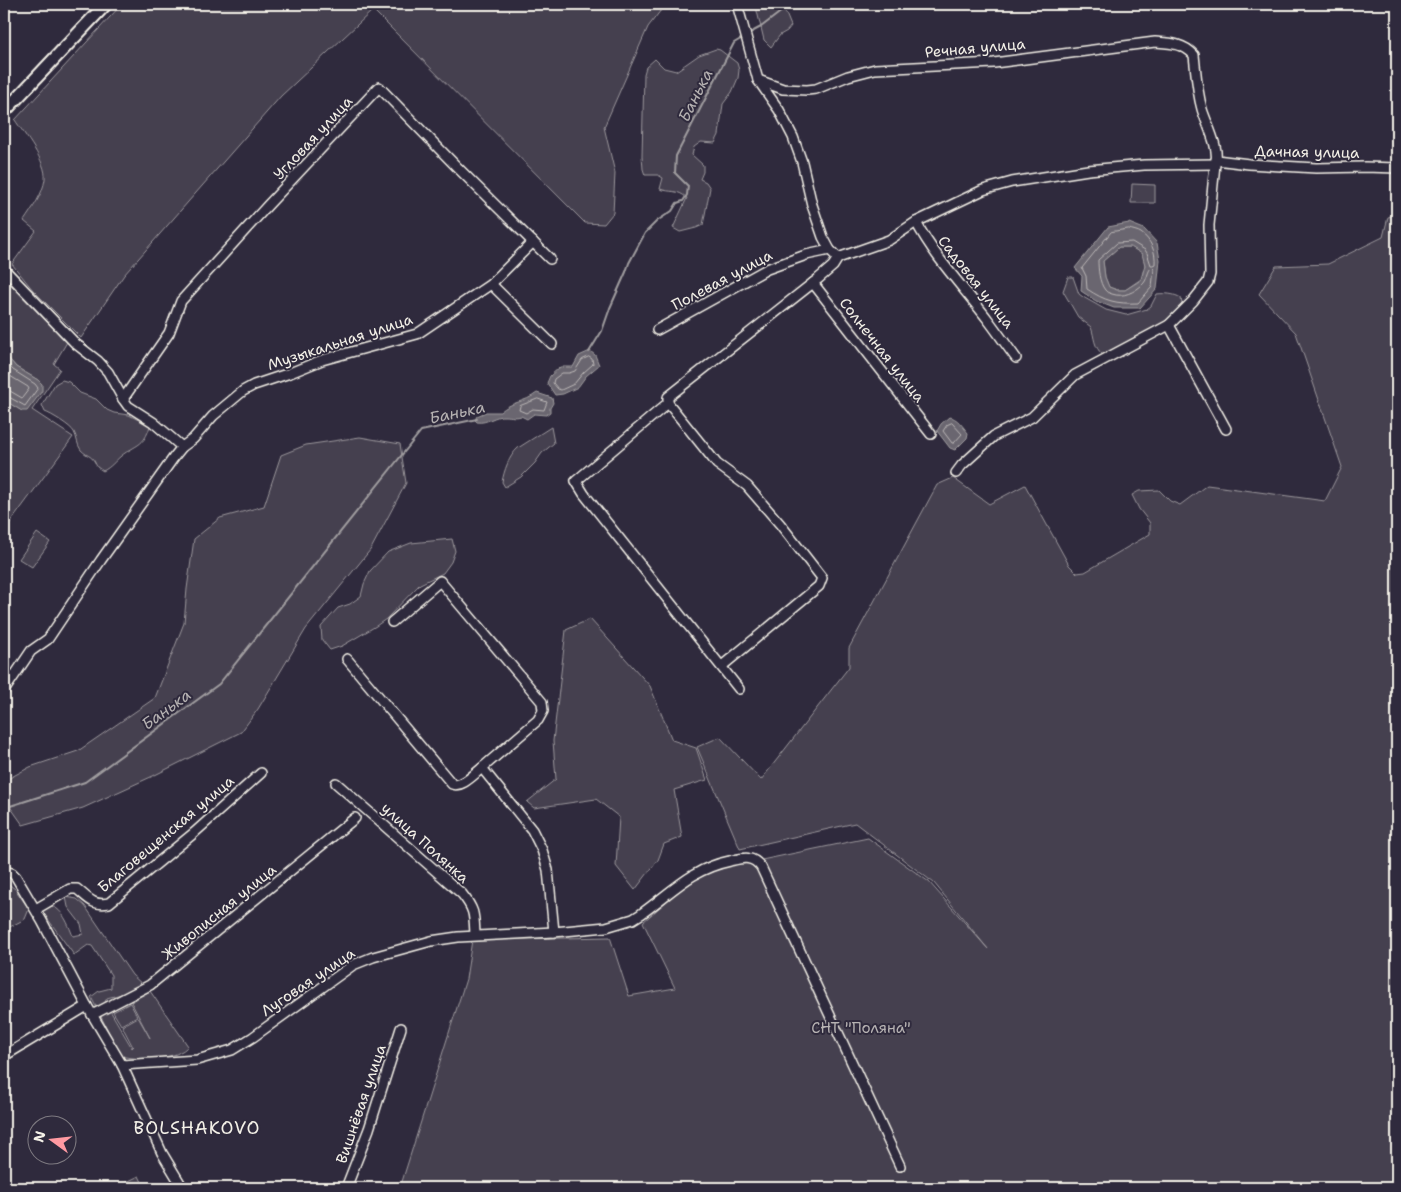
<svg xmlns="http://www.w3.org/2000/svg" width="1401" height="1192" font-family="'Shantell Sans',sans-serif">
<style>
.green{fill:#454050;stroke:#9c989c}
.water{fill:#6a6670;stroke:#a19ea0;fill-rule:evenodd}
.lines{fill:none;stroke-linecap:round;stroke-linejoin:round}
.shore{stroke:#bdb9b8;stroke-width:1}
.stream{stroke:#a19ea0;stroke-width:2}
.minor-casing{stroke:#f4f1e8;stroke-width:12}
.major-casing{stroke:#f4f1e8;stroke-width:15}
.minor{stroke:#2f2a3d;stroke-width:9}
.major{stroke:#2f2a3d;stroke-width:11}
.labels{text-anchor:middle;stroke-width:4;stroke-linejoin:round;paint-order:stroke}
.street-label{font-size:15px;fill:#f4f1e8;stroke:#2f2a3d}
.park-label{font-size:15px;fill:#b7b3b3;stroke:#2f2a3d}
.water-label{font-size:16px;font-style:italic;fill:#b6b2b2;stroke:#2f2a3d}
.quarter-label{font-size:18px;letter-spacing:1px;fill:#f4f1e8;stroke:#2f2a3d}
</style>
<rect width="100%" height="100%" fill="#2f2a3d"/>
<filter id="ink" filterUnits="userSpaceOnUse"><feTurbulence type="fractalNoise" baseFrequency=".02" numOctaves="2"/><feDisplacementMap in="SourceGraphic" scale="10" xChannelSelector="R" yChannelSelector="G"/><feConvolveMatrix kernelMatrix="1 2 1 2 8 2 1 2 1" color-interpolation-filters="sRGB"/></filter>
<g filter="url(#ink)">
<g class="green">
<path d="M 122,4 L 653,4 L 661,10 L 648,27 L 604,127 L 615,173 L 613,213 L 604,224 L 585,223 L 373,10 L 281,96 L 124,275 L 81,338 L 33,290 L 12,264 L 36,231 L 24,221 C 32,209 43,194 45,179 C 47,162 24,134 15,120 Z"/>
<polygon points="757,4 782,4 791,26 787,31 780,35 771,47 764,40 756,7"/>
<path d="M 716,49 L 720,50 L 737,63 L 739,70 L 738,78 L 732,92 L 723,104 L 719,135 L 715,143 L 701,142 L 694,147 L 692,155 L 703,165 L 703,172 L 700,179 L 706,182 L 710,188 L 703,225 L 696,228 L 680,232 L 673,228 L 687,198 C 677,189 671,193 660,189 L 663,178 L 658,175 L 645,175 L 643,169 L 642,156 L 644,74 L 646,67 L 655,59 L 664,68 L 676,71 L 699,55 Z"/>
<polygon points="1132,184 1155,185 1155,203 1131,203"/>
<polygon points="1397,215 1397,1188 400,1188 466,979 472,940 610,937 629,996 675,988 643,922 691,880 718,867 739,860 752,862 868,838 929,882 988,949 934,883 855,823 740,849 697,747 720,737 761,780 849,667 849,648 937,485 953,478 989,504 1025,485 1069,565 1077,573 1085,572 1150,534 1150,523 1139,509 1132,495 1139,491 1159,490 1170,501 1180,505 1207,485 1325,501 1342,467 1296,333 1259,294 1276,266 1328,264 1383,237 1388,217"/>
<polygon points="1119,247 1131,247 1143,254 1145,265 1141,279 1125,290 1117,290 1109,287 1105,277 1103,261"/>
<path d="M 1068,277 L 1073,277 L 1079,294 L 1083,297 L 1106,310 L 1126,315 L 1147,309 L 1151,306 L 1157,294 C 1165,293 1175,294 1181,298 L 1182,304 L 1166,323 L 1103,355 C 1093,346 1095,338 1091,327 L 1078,317 L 1063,291 Z"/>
<polygon points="4,278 67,342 54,364 60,369 32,410 73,437 10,523 4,522 4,400 22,411 42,384 38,380 16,367 4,353"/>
<path d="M 62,380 L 69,382 L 80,393 L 96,399 L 107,410 L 114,413 L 129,415 L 150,426 C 144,447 136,444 121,456 C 115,461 111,467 103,471 L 97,467 C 92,454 89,458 81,450 C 77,445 77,437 74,432 C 71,426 51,414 45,412 L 42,405 L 55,384 Z"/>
<path d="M 551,427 L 554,443 L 542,453 L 535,463 L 521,477 L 505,487 L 502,482 C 504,471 509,456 518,448 Z"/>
<polygon points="360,437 400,444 406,483 371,549 306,629 258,709 241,732 153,776 83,808 23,825 4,798 4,781 30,767 78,751 155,698 184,623 187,589 194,539 220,518 264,506 281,455 306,445"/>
<polygon points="37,533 50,542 32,567 19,559"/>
<polygon points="452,539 455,551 451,562 443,573 420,584 386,619 376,626 342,646 330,650 322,640 321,627 338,608 350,604 361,596 364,584 370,571 388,552 411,543"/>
<polygon points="590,619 650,686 672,740 696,748 707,780 674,790 682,837 664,844 658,860 635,890 616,866 619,817 596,799 534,808 527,802 556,779 553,741 566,630"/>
<polygon points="4,882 6,882 15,889 29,909 25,919 4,930"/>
<path d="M 66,897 L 77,899 L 85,906 L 132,975 L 143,985 L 132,991 L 107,998 L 105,1002 L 132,1048 L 134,1046 L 133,1047 L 122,1026 L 138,1017 L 150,1038 L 131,1002 L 150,991 L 188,1046 C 186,1048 184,1050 182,1051 C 169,1060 135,1060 121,1056 L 91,997 L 99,991 L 111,988 L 111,975 L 92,946 L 88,945 L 74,955 L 42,911 L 44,907 C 60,901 68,924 73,936 L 83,934 L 81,924 L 68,907 Z"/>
<polygon points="130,1003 137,1016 121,1025 113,1012"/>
<polygon points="139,1176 145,1188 114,1188"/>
</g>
<g class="water">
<path d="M 1129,223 L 1144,229 L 1157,243 L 1160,260 L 1157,289 L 1140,308 L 1114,308 L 1096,301 L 1081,291 L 1082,276 L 1075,268 L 1108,227 ZM 1119,247 L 1131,247 L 1142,254 L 1145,265 L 1141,280 L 1125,290 L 1117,290 L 1109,287 L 1105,277 L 1103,261 Z"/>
<polygon points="590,351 595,355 599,365 586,376 578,387 563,394 555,395 547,383 550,376 560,367 573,367 579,356"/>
<polygon points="4,353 16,367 38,380 42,384 42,391 27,411 22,411 4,400"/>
<path d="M 537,393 L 552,398 L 553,403 L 550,408 L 550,412 L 546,415 L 534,414 L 527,419 L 521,416 C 515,418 512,416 505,416 C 495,415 487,424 477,422 L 475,420 L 477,416 L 486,412 L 500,412 C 512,401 524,403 537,393 Z"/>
<path d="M 949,417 C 957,417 963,427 968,433 L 967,438 L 955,450 L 950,448 L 937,431 L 941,424 Z"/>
</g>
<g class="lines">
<g class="shore">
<path d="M 1129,229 C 1132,230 1138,231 1141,233 C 1151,240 1156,252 1155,264 L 1153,265 L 1151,265 L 1147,253 L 1145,250 L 1132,242 L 1117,243 L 1098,260 C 1098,268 1099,283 1105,290 C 1106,292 1109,293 1112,294 C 1123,298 1135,292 1143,284 C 1148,279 1147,271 1152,267 L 1154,269 L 1152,287 L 1138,303 C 1116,304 1105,301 1087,289 L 1086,276 L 1082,268 L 1111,232 Z"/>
<polygon points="589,357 592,359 593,364 583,373 574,384 561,390 558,389 553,383 554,379 562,373 569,373 575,371 582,360"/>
<polyline points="4,360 13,370 35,384 38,388 25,406 7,396 4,396"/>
<polyline points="4,369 10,376 28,387 29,389 22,398 10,391 4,390"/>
<polygon points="538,399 547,402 544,410 533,409 526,413 519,410 520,406"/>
<polygon points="952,423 962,434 954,443 952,443 943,431 947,425"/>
</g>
<g class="stream">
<polyline points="748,34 761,27 791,4"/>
<polyline points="589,352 602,331 610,308 626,272 629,263 645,233 657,221 672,211 677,203 683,201 687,195 688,186 675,173 676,156 734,43 744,37"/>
<polyline points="4,808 85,782 219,684 421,431 477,419"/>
</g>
<defs>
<g id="minor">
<polyline points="737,4 758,80 779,110 793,137 802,162 812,205 823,237 830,250 838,258"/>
<path d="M 758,80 L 783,89 L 807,90 L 816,89 L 848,76 L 875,69 L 994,63 L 1155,42 C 1170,43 1183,43 1194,55 C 1196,73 1197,91 1202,109 C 1206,123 1221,150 1215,164 L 1209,225 L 1210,274 L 1208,282 L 1193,301 L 1169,325 L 1075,375 L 1032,417 L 994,436 L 962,465 L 956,473"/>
<polyline points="1216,160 1249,164 1316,168 1365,167 1397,168"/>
<path d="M 916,222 C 935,258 964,288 989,321 C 998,333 1007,346 1016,358"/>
<polyline points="4,269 76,344 98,361 108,372 123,399 128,406 153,422 182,447"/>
<polyline points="813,283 931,434"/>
<polyline points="491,284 552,344"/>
<polyline points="1169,325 1226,429"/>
<polyline points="657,330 767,269 806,255 830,250"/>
<polyline points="123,399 169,333 181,301 268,205 379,87 456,166 550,259"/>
<polyline points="668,403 717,464 747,486 780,524 822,578 819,586 722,666"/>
<polyline points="392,622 440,581 542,702 543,711 538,720 482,768 532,830 542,850 548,870 554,932"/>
<path d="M 347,659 L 452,784 C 462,788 474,774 482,768"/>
<polyline points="739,689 584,494 576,481 668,403 668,397 818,279 833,266 838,258 889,240 916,222 983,190 1012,182 1088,170 1144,165 1215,164"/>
<polyline points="4,691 31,651 48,639 101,560 174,457 182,447 193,439 213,416 243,391 254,385 290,373 322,360 417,334 491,284 533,242"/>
<path d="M 336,783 L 462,894 C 475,910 474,915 475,935"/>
<polyline points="4,871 12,873 16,877 42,921 87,1006 122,1065 162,1153 183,1188"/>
<path d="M 36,909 L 70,889 L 77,889 C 89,899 93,906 109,903 L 194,833 L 261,773"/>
<polyline points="92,1015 150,985 355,818"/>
<polyline points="4,1056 87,1006"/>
<path d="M 122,1065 L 197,1060 L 232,1050 L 253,1037 L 353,965 L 373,957 L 431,941 L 458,937 L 554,932 L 606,927 L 633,919 L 641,914 C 672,892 691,869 730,861 C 743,858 752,855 761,867 L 900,1166"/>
<polyline points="346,1188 369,1129 401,1028"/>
</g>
<polyline id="major" points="4,112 106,4"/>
</defs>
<use href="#minor" class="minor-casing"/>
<use href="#major" class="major-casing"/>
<use href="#minor" class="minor"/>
<use href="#major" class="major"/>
</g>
</g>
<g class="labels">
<g class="street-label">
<text transform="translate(975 48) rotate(-5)" y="5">Речная улица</text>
<text transform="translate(313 138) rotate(-47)" y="5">Угловая улица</text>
<text transform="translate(1307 152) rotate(1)" y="5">Дачная улица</text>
<text transform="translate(722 280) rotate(-28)" y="5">Полевая улица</text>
<text transform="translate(976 282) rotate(52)" y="5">Садовая улица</text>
<text transform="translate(340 342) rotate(-18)" y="5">Музыкальная улица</text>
<text transform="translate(882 350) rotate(52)" y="5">Солнечная улица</text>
<text transform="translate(166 834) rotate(-40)" y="5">Благовещенская улица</text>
<text transform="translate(425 843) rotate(42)" y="5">улица Полянка</text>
<text transform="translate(219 912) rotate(-39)" y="5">Живописная улица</text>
<text transform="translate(308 982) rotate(-34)" y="5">Луговая улица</text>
<text transform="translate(361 1104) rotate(-71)" y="5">Вишнёвая улица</text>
</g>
<g class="park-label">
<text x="861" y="1033">СНТ "Поляна"</text>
</g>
<g class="water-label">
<text transform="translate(695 95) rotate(-63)" y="6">Банька</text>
<text transform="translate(457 412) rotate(-12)" y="6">Банька</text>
<text transform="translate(166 709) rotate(-36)" y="6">Банька</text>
</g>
<g class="quarter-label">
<text x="197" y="1134">BOLSHAKOVO</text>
</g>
</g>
<rect width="1401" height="1192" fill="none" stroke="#2f2a3d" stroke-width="20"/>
<rect x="10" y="10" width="1381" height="1172" fill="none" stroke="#f4f1e8" stroke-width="2" filter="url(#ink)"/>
<g transform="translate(52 1140) rotate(285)"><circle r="24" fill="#2f2a3d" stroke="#7e7a81"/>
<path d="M0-4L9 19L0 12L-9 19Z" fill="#ff9aa2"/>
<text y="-8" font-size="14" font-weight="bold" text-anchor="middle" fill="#f4f1e8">N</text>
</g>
</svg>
